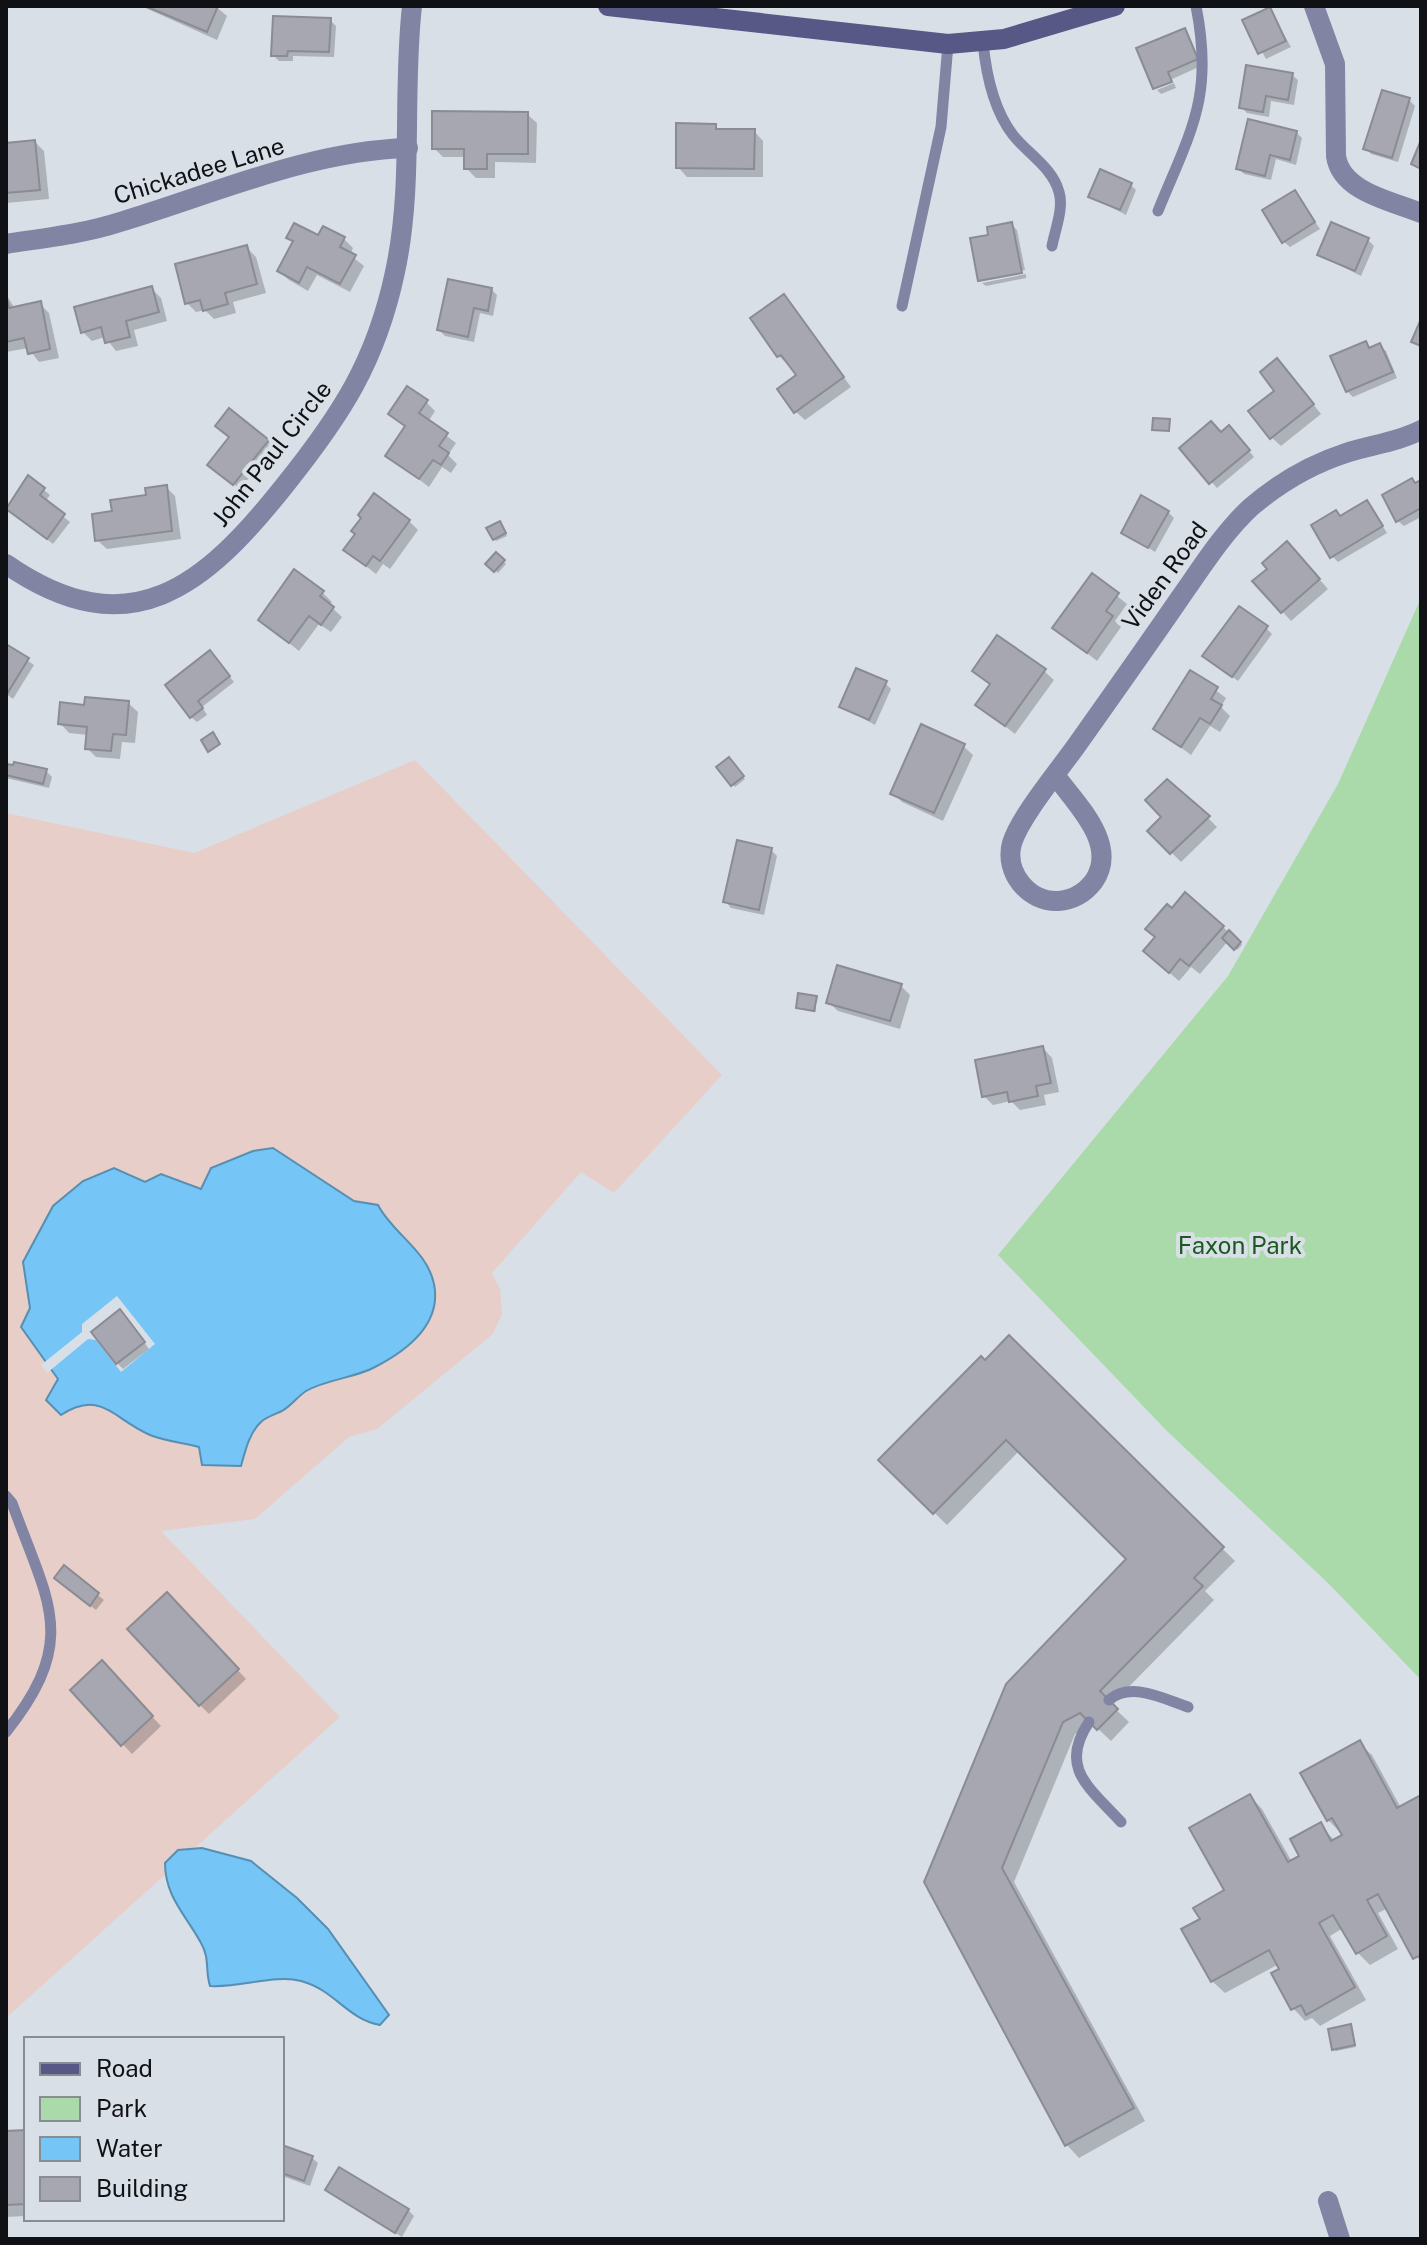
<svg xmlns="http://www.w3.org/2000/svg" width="1427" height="2245" font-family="'Public Sans',sans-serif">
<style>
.industrial{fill:#e7cec8}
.green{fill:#aad9aa}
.water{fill:#75c5f6;stroke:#568fb2;stroke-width:2}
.pier{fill:#d9dfe7}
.shadow{fill:#0003}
.building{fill:#a6a7b0;stroke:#8b8b94;stroke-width:2}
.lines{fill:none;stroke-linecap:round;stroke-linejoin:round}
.service{stroke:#8284a3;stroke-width:11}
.minor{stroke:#8284a3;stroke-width:20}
.secondary{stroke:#575885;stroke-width:20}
.labels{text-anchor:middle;stroke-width:8;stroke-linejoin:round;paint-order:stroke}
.street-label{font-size:24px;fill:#0f1114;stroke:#d9dfe7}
.park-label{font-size:24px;fill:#1c5920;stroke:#d9dfe7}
</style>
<rect width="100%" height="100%" fill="#d9dfe7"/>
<polygon class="industrial" points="415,760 722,1075 614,1193 581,1172 492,1273 500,1289 502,1314 493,1334 377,1429 349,1437 255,1519 161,1531 340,1717 6,2018 6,813 194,853"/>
<polygon class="green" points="1421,598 1421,1680 1331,1586 1167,1431 998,1255 1228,976 1338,784"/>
<g class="water">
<path d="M 273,1148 L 354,1201 L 378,1205 C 393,1234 427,1250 434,1284 C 442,1324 406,1351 375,1367 C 355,1378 327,1379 306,1391 C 297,1397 291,1406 282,1411 C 276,1414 266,1417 261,1422 C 249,1433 245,1452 241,1466 L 202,1465 L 199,1447 C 183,1443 165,1441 150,1435 C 113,1419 101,1389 61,1415 L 46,1400 L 58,1379 L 21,1327 L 30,1308 L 23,1262 L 53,1206 L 83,1181 L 114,1168 L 145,1182 L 161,1174 L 201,1189 L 211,1168 L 253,1151 Z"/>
<path d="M 202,1848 L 251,1861 L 297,1898 L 328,1929 L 389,2015 L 380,2025 C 347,2019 335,1990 301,1981 C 275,1974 240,1988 210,1986 C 205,1971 210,1958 201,1943 C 186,1915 165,1897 165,1863 L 178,1850 Z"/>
</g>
<polygon class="pier" points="117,1296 155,1344 121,1372 96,1340 88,1339 47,1373 41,1365 82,1332 82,1324"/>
<g class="shadow">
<polygon points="141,6 215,6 227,16 217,40"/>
<polygon points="1269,9 1291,47 1266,59 1245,21"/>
<polygon points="330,20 336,26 334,57 293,56 293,61 279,61 273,55"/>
<polygon points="1185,30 1203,65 1155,87"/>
<polygon points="1292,75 1298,80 1294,105 1271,101 1269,117 1247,113 1241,107"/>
<polygon points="1174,83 1176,88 1161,94 1157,90"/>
<polygon points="1409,100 1415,106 1398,162 1371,154 1366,148"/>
<polygon points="527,114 537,123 536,163 495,162 495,178 476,178 466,168 466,157 443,157 434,148"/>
<polygon points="715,126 721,131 754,131 763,141 763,177 687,177 678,167"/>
<polygon points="1296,132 1302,138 1296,165 1276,159 1271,180 1244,174 1238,168"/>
<polygon points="35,142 44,151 49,199 6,203 6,162"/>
<polygon points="1131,185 1136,190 1126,215 1091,196"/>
<polygon points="1294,192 1320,229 1290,247 1284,242"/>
<polygon points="1011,224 1017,230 1025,270 981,279 981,282 980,280 991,236"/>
<polygon points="289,238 344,239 353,248 350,255 364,266 350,292 317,275 308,291 289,280 279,271 294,243"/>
<polygon points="1368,240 1374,246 1361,276 1319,255"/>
<polygon points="246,247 256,257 266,293 233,302 236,313 214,319 205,310 196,312 187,303"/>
<polygon points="1026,274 1026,278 986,286 982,283"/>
<polygon points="152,289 161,298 167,321 134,330 138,346 116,351 105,337 92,341 83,332"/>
<polygon points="491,289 497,295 493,316 480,313 474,342 445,336 439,330"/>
<polygon points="6,294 15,309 40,304 49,313 59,358 39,362 28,348 6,352"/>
<polygon points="784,297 851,387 805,420 795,411 799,376 779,356 752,319"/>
<polygon points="1366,343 1372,349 1380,346 1386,351 1397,378 1353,397 1347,391"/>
<polygon points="1286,370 1321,414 1281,446 1271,437 1277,391"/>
<polygon points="426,402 435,411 428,422 456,443 448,455 457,464 451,473 442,467 429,487 388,456 406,428 391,414"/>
<polygon points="1234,433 1254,457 1217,488 1182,449"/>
<polygon points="268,441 274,447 240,489 215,470"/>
<polygon points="29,478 50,495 45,502 70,522 53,544 7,508"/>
<polygon points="1421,482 1421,517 1404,526 1398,521 1416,485"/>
<polygon points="166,487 175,496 181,539 107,549 97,540 114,513"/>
<polygon points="1367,502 1387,533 1338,562 1332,556 1341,517"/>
<polygon points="1168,512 1174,518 1155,552 1123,532"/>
<polygon points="409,521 418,530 390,569 383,564 376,574 346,550"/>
<polygon points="502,526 507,536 496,541 494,539"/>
<polygon points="1296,553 1328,589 1291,621 1255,582"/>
<polygon points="496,555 506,564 498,573 488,564"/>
<polygon points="1092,576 1127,604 1115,621 1121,627 1097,661 1055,628"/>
<polygon points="322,592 332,602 329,605 342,617 331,632 319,624 299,651 260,620"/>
<polygon points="1266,628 1272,634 1238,681 1211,661"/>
<polygon points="6,646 34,665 13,699 6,694"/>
<polygon points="215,658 234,682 202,707 207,715 197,722 191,717"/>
<polygon points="974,671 1044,671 1054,680 1015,734 978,705 992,686"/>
<polygon points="1191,672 1226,698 1221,707 1230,716 1220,732 1210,726 1191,755 1155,728"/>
<polygon points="885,683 891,689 875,725 841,706"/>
<polygon points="128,703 138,712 135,743 122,742 120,759 96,757 87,748 88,735 69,733 60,723 86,707"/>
<polygon points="963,746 973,755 943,821 902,802 893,793"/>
<polygon points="729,760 745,779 735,787 719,768"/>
<polygon points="6,765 46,771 52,777 49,788 6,778"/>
<polygon points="1208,818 1217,827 1181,862 1150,831"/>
<polygon points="771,850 777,856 764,915 731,908 726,902"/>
<polygon points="1223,927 1242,945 1237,950 1228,941 1200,974 1191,967 1179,981 1155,960 1157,938"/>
<polygon points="901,986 910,995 900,1029 838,1011 828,1002"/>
<polygon points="816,998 816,1012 798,1007"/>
<polygon points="1043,1048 1052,1058 1059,1092 1044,1095 1046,1105 1020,1110 1011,1101 993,1105 984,1096"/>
<polygon points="126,1318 149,1349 123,1369 117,1363"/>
<polygon points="1009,1338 1235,1561 1205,1591 1214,1600 1111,1705 1129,1722 1111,1741 1094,1725 1075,1734 1014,1882 1145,2121 1079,2158 1067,2145 926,1882 1128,1559 1019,1451 947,1525 881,1460"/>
<polygon points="64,1568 104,1600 96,1610 63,1584"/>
<polygon points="176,1604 246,1679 209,1714 200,1705"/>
<polygon points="102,1663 161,1726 132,1754 72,1690"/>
<polygon points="1359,1743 1372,1755 1401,1808 1421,1797 1421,1963 1388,1908 1378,1913 1398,1949 1370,1965 1357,1952 1343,1928 1330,1936 1366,2000 1320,2026 1312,2018 1305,2021 1293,2008 1279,1964 1225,1993 1212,1981 1203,1920 1226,1891 1250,1796 1262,1809 1292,1862 1302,1857 1320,1825 1335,1841 1344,1836 1328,1820"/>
<polygon points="1350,2026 1356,2047 1336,2051 1334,2049"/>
<polygon points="26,2132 26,2216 6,2217 6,2133"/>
<polygon points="282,2147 312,2158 318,2163 310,2186 282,2176"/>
<polygon points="327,2190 408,2210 414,2216 402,2237"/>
</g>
<g class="building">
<polygon points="145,6 218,6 207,32"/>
<polygon points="1270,7 1286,41 1258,54 1242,20"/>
<polygon points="273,16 331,18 329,52 288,51 287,56 271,56"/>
<polygon points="1185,28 1198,59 1168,72 1172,82 1153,89 1136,48"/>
<polygon points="1246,65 1293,73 1288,100 1266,96 1263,112 1239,108"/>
<polygon points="1382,90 1410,98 1392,158 1363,149"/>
<polygon points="432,111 528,112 528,154 487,154 487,169 464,169 464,149 432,149"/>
<polygon points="1248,119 1297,131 1290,160 1270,155 1265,176 1236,169"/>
<polygon points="676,123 716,124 716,129 755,129 754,169 676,168"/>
<polygon points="35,140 40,190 6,193 6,143"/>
<polygon points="1421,140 1421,169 1411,164"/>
<polygon points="1100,169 1132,183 1120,210 1088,197"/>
<polygon points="1295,190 1315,222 1282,243 1262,210"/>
<polygon points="1012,222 1022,273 978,281 970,238 988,235 987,227"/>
<polygon points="1331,222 1369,238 1355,271 1317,255"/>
<polygon points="294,223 318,235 323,226 345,237 340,247 356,255 340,284 307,267 299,283 277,271 293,241 286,238"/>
<polygon points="247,245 257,284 225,293 228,304 203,311 200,300 185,304 175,264"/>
<polygon points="448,279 492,288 488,311 474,308 468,337 437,330"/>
<polygon points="152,286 159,312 126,321 130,337 105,343 101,327 81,333 74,307"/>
<polygon points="784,294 844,377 794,413 777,389 796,375 781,355 777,357 750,318"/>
<polygon points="6,295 9,308 41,301 50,349 28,354 24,338 6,342"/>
<polygon points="1421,319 1421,346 1411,342"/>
<polygon points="1366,341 1369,348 1380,343 1393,372 1346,392 1330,356"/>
<polygon points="1277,358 1314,404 1270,439 1248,411 1274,391 1260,372"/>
<polygon points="407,386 428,400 419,413 448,433 439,446 449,453 441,465 433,460 419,479 385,456 405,426 388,414"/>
<polygon points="229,408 269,440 233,485 207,465 229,437 215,426"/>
<polygon points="1153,418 1170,419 1169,431 1152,430"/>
<polygon points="1211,421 1221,432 1229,425 1250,450 1209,484 1179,448"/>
<polygon points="28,475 45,488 40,495 65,514 47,539 6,509"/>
<polygon points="1412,478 1415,483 1421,480 1421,508 1396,522 1382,495"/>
<polygon points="167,485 172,531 95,541 92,514 112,511 110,500 146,495 145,488"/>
<polygon points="374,493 410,520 380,561 373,556 366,566 343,550 355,534 351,531 361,518 358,515"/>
<polygon points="1141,495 1169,511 1148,548 1121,533"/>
<polygon points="1367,500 1383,526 1330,558 1311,525 1336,510 1340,516"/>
<polygon points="500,521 506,533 493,540 486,528"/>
<polygon points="1287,541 1320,579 1281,613 1252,581 1267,569 1262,563"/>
<polygon points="496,552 505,560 494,572 485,564"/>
<polygon points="294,569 324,591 320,596 334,607 321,625 309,616 289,643 258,620"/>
<polygon points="1092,573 1119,593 1106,611 1113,616 1087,653 1052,628"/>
<polygon points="1239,606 1268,626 1232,677 1202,656"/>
<polygon points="997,635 1046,669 1005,726 975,705 990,684 972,671"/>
<polygon points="6,644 29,658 7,694 6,694"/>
<polygon points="210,650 230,676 198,701 203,708 190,718 165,685"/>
<polygon points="856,668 887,681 869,720 839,707"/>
<polygon points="1190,670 1218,687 1211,699 1222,705 1210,724 1200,718 1181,747 1153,729"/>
<polygon points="85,697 129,701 126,735 113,734 111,751 85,749 87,727 58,724 60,702 84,705"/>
<polygon points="921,724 965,744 934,813 890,794"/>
<polygon points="213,732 220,744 208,752 201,740"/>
<polygon points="729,757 744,776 731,786 716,767"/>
<polygon points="14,762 47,769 43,784 6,775 6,764 13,765"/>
<polygon points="1167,779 1210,816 1170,854 1147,831 1161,817 1145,800"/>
<polygon points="737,840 772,848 759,910 723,902"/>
<polygon points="1185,892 1224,926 1189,966 1180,959 1169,973 1143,951 1155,937 1145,929 1167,904 1172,908"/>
<polygon points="1229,930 1241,942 1234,950 1222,938"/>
<polygon points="837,965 902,984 890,1021 826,1003"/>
<polygon points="798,993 817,996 814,1011 796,1008"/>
<polygon points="1043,1046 1051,1083 1036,1086 1038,1096 1009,1102 1007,1092 982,1097 975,1060"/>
<polygon points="120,1309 145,1342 116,1364 91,1332"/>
<polygon points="1009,1335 1224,1547 1194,1578 1203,1586 1100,1691 1118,1709 1097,1730 1080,1713 1063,1722 1002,1868 1134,2108 1065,2146 924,1882 1006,1684 1126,1559 1006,1440 933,1514 878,1460 981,1356 985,1360"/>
<polygon points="64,1565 99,1593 90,1606 54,1578"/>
<polygon points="167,1592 239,1669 199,1706 127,1629"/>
<polygon points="102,1660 153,1716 121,1746 70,1690"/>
<polygon points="1360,1740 1397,1808 1421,1795 1421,1955 1413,1959 1378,1894 1367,1900 1387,1936 1356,1954 1333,1915 1319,1923 1355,1987 1306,2015 1301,2005 1291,2010 1271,1973 1279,1969 1269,1950 1211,1982 1181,1929 1200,1919 1193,1908 1224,1890 1189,1828 1250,1794 1288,1862 1299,1856 1290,1839 1321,1822 1331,1841 1342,1835 1332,1818 1327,1821 1300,1773"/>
<polygon points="1351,2024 1355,2045 1332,2050 1328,2029"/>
<polygon points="26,2130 26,2204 6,2205 6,2131"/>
<polygon points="282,2145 313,2156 304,2181 282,2173"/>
<polygon points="339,2167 409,2209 395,2233 325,2190"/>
</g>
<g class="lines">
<g class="service">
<path d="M 983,42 C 986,74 993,109 1013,135 C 1028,154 1052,167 1059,192 C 1064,208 1055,230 1052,246"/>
<path d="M 1158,211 C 1191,130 1214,97 1196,6"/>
<polyline points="902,306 941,127 948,44"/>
<path d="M 6,1496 L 12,1503 C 48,1603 80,1639 6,1732"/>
<path d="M 1109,1700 C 1131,1681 1164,1699 1188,1707"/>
<path d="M 1089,1722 C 1058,1768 1090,1788 1121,1822"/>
</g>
<g class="minor">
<path d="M 1314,6 L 1335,64 L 1336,156 C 1341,192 1392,201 1421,213"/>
<path d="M 6,244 C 44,238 83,234 120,222 C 214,194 308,151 408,148"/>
<path d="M 6,564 C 130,650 205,586 285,485 C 341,415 376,362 395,272 C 414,184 402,95 412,6"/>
<path d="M 1055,775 C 1076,804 1119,844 1094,881 C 1085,893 1072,900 1058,901 C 1028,902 1004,872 1012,843 C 1021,815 1061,768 1079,742 C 1113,694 1147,646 1180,598 C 1202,567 1223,533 1251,507 C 1278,484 1312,464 1346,453 C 1370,445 1398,442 1421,430"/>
<polyline points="1328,2201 1340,2239"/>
</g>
<polyline class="secondary" points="608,6 948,44 1004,39 1115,6"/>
</g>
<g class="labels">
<g class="street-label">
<text transform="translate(199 171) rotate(-17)" y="8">Chickadee Lane</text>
<text transform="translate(272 454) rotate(-52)" y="8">John Paul Circle</text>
<text transform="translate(1165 576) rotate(-54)" y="8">Viden Road</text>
</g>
<g class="park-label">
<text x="1240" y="1254">Faxon Park</text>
</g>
</g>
<rect width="1427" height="2245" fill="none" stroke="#0f1114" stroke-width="16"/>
<rect x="24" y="2037" width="260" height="184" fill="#d9dfe7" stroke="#888d93" stroke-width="2"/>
<rect x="40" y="2063" width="40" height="12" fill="#575885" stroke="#888d93" stroke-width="2"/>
<text x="96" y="2077" font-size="24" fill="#0f1114">Road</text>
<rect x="40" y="2097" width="40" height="24" fill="#aad9aa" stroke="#888d93" stroke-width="2"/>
<text x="96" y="2117" font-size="24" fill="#0f1114">Park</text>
<rect x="40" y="2137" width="40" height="24" fill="#75c5f6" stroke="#888d93" stroke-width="2"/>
<text x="96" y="2157" font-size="24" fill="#0f1114">Water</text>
<rect x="40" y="2177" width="40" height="24" fill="#a6a7b0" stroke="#888d93" stroke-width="2"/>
<text x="96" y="2197" font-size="24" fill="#0f1114">Building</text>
</svg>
